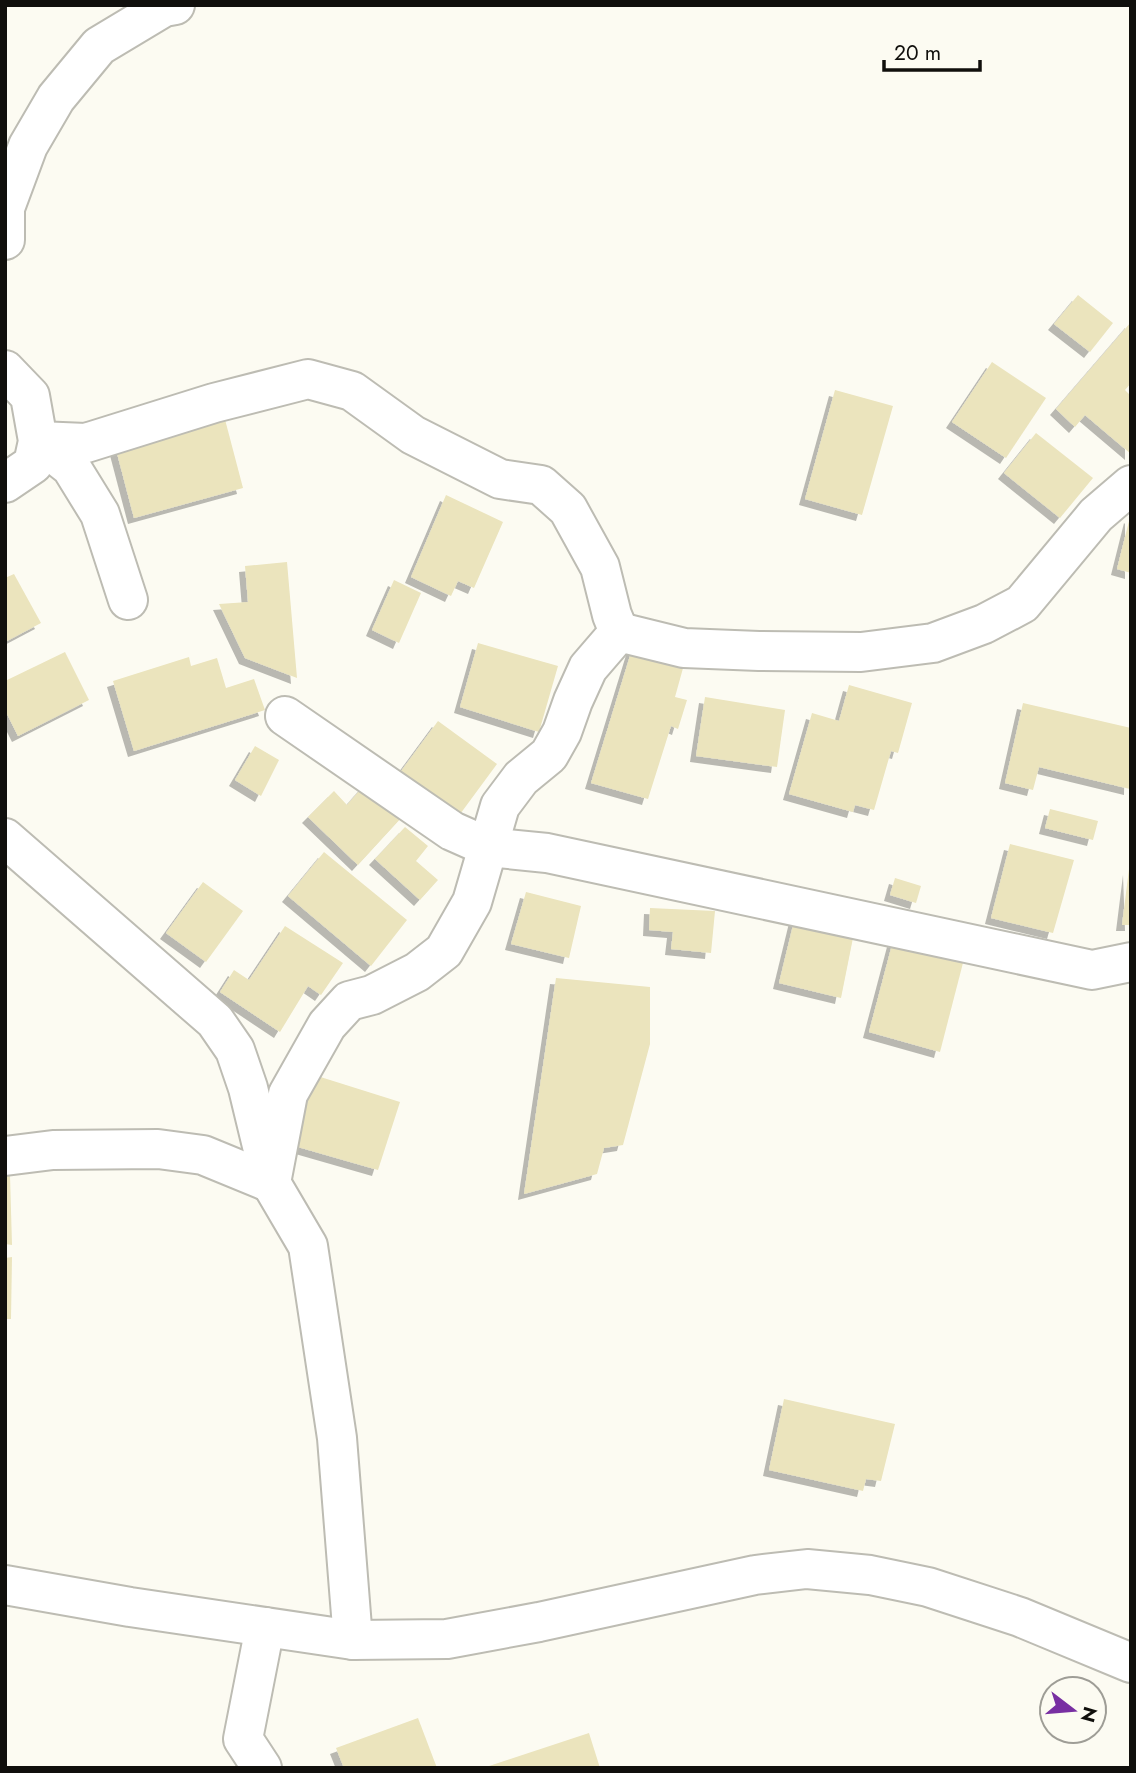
<svg xmlns="http://www.w3.org/2000/svg" width="1136" height="1773" font-family="Jost,sans-serif">
<style>
.building{fill:#ebe4bd;filter:url(#shadow)}
.lines{fill:none;stroke-linecap:round;stroke-linejoin:round}
.minor-casing{stroke:#bdbcb3;stroke-width:42}
.minor{stroke:#fff;stroke-width:38}
</style>
<defs>
<filter id="shadow"><feDropShadow dx="-6" dy="6" stdDeviation="0" flood-color="#0004"/></filter>
</defs>
<rect width="100%" height="100%" fill="#fcfbf2"/>
<g class="building">
<polygon points="1078,295 1113,323 1090,352 1054,324"/>
<polygon points="1131,322 1131,383 1125,390 1131,396 1131,454 1085,415 1075,427 1056,409"/>
<polygon points="992,362 1046,398 1006,458 952,422"/>
<polygon points="835,390 893,406 862,515 805,499"/>
<polygon points="222,408 243,488 134,518 113,438"/>
<polygon points="1036,433 1093,478 1060,518 1004,473"/>
<polygon points="446,495 503,522 474,588 458,581 451,596 411,577"/>
<polygon points="1130,517 1131,518 1131,573 1117,569"/>
<polygon points="287,562 297,678 245,658 219,604 248,602 245,566"/>
<polygon points="14,574 41,623 5,642 5,578"/>
<polygon points="394,580 421,593 399,643 372,630"/>
<polygon points="478,643 558,666 539,732 460,707"/>
<polygon points="633,646 685,661 675,697 687,700 678,729 671,726 648,799 591,783"/>
<polygon points="65,652 89,700 18,736 5,710 5,681"/>
<polygon points="189,657 191,666 217,658 226,688 254,679 265,710 134,751 113,681"/>
<polygon points="849,685 912,703 898,753 891,751 874,810 855,805 853,812 789,794 812,713 839,721"/>
<polygon points="705,697 785,710 777,767 696,756"/>
<polygon points="1023,703 1131,728 1130,789 1039,767 1033,790 1005,783"/>
<polygon points="438,721 497,764 455,821 396,778"/>
<polygon points="255,746 279,760 261,796 235,780"/>
<polygon points="367,782 403,816 358,865 308,817 334,791 347,805"/>
<polygon points="1050,809 1098,821 1093,840 1045,828"/>
<polygon points="405,827 428,846 416,861 438,880 420,900 375,859"/>
<polygon points="1010,844 1074,860 1053,933 991,918"/>
<polygon points="324,852 407,920 371,966 288,896"/>
<polygon points="1129,869 1131,925 1122,925"/>
<polygon points="895,878 921,886 916,903 890,895"/>
<polygon points="203,882 243,911 206,962 166,933"/>
<polygon points="526,892 581,906 569,958 511,944"/>
<polygon points="650,908 715,911 711,953 671,949 673,932 649,930"/>
<polygon points="796,913 855,928 841,998 779,983"/>
<polygon points="285,926 343,963 321,995 308,986 280,1032 220,992 234,970 249,980"/>
<polygon points="893,941 964,959 940,1052 869,1032"/>
<polygon points="556,978 650,987 650,1044 623,1145 604,1148 597,1174 524,1194"/>
<polygon points="311,1074 400,1102 378,1170 291,1145"/>
<polygon points="5,1175 10,1175 12,1245 5,1244"/>
<polygon points="12,1257 11,1319 5,1319 5,1258"/>
<polygon points="784,1399 895,1424 881,1481 866,1479 863,1491 769,1470"/>
<polygon points="418,1718 437,1768 344,1768 336,1748"/>
<polygon points="589,1733 600,1768 486,1768 486,1767"/>
</g>
<g class="lines">
<defs>
<g id="minor">
<polyline points="5,240 5,208 28,146 56,98 99,46 164,7 175,5"/>
<polyline points="5,370 30,396 38,441 33,464 5,483"/>
<polyline points="38,441 86,443 214,403 308,379 352,391 413,435 500,479 541,485 568,509 600,567 612,615 619,632"/>
<polyline points="38,441 71,467 100,514 128,600"/>
<polyline points="285,716 452,831 488,847 547,853 1092,970 1131,962"/>
<polyline points="5,838 215,1021 235,1050 248,1088 271,1183 308,1246 337,1438 353,1640"/>
<polyline points="5,1156 53,1150 158,1149 203,1155 271,1183"/>
<polyline points="271,1183 288,1094 327,1025 349,1001 372,995 417,972 444,951 472,902 500,806 521,778 549,755 562,732 573,701 588,668 619,632 684,648 759,651 861,652 933,643 984,624 1022,604 1096,515 1131,485"/>
<polyline points="5,1585 130,1607 353,1640 447,1639 539,1622 755,1575 807,1569 870,1575 928,1587 1020,1617 1131,1663"/>
<polyline points="262,1768 243,1739 265,1627"/>
</g>
</defs>
<use href="#minor" class="minor-casing"/>
<use href="#minor" class="minor"/>
</g>
<rect width="1136" height="1773" fill="none" stroke="#100f0c" stroke-width="14"/>
<g transform="translate(1073 1710) rotate(106)"><circle r="33" fill="#fcfbf2" stroke="#9e9d96" stroke-width="2"/>
<path d="M0-5L12 26L0 18L-12 26Z" fill="#782fa2"/>
<text y="-10" font-size="19" font-weight="bold" text-anchor="middle" fill="#100f0c">N</text>
</g>
<path d="M884 60v10h96v-10" fill="none" stroke="#100f0c" stroke-width="3.5"/>
<text x="894" y="60" font-size="21" fill="#100f0c" stroke="#fcfbf2" stroke-width="5" paint-order="stroke">20 m</text>
</svg>
